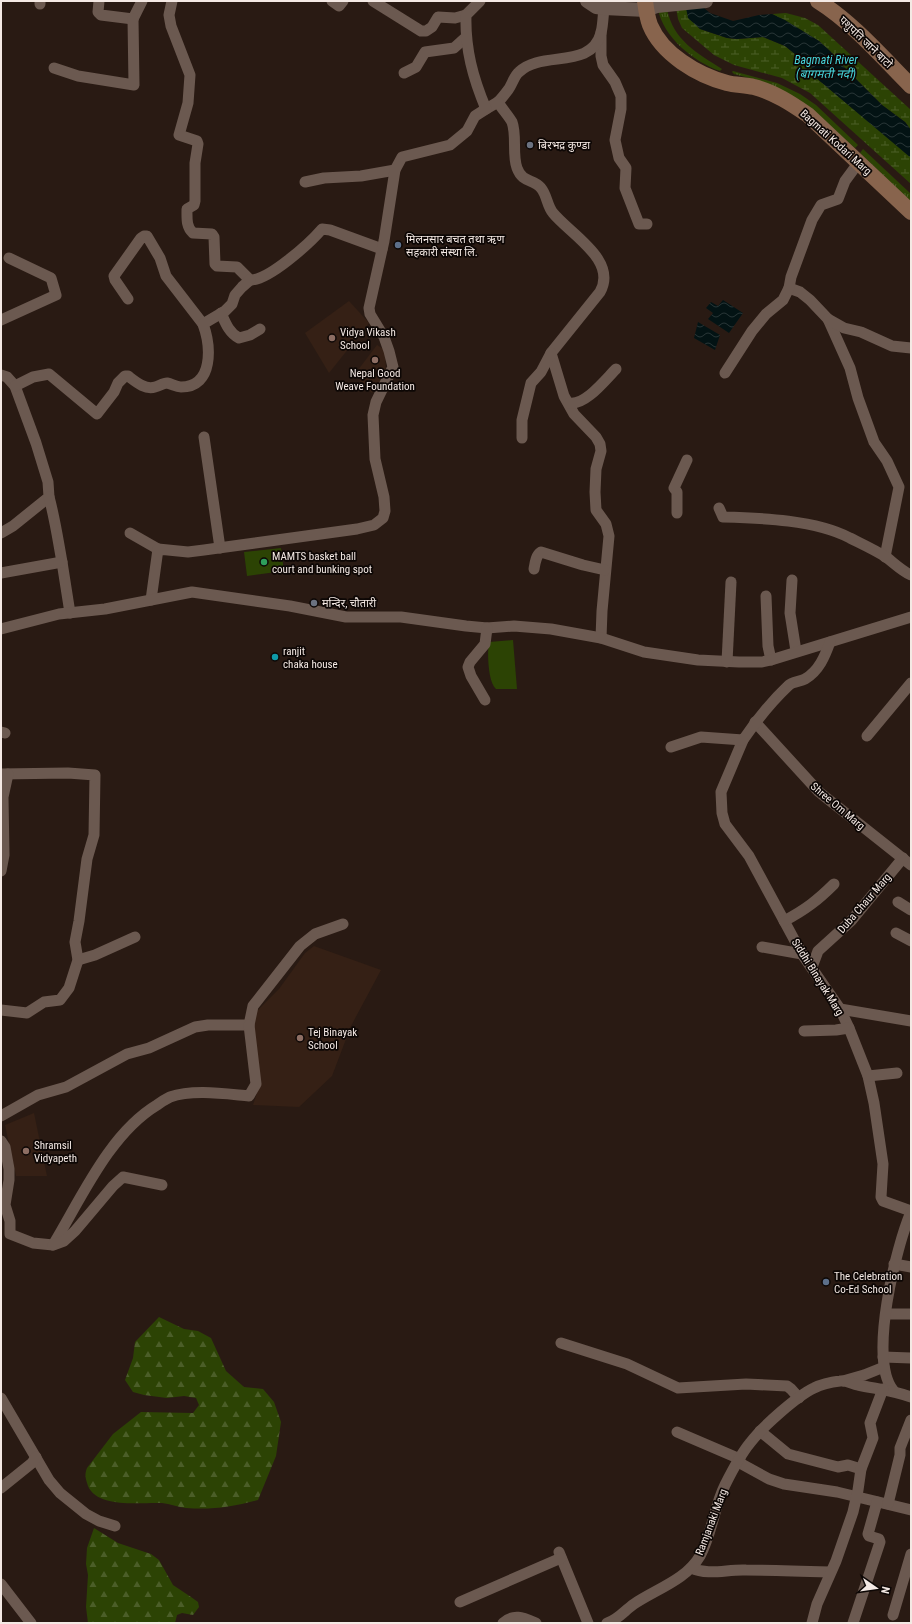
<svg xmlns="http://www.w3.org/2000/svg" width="912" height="1624" font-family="'Roboto Condensed','Noto Sans Devanagari',sans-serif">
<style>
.built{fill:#352015}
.grass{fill:url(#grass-tufts)}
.forest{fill:url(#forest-firs)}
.wetland{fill:url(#wetland-marsh)}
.park{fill:#2c4304}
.water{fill:url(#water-waves)}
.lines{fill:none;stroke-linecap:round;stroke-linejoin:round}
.minor{stroke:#6b5950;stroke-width:11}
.tertiary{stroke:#6b5950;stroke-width:14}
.secondary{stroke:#88644d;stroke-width:16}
.worship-dot{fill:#6b7280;stroke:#0d0705;stroke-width:1.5}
.service-dot{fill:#5c6f8a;stroke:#0d0705;stroke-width:1.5}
.education-dot{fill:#8d6e63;stroke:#0d0705;stroke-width:1.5}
.leisure-dot{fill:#2e9e5b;stroke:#0d0705;stroke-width:1.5}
.culture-dot{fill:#0f9aa8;stroke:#0d0705;stroke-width:1.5}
.labels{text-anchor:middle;stroke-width:3.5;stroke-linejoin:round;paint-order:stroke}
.street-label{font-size:11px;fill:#f4e9e4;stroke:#0d0705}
.poi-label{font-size:11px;fill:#f4e9e4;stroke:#0d0705;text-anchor:start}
.water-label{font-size:12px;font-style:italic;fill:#47d5db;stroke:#0d0705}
</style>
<defs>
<pattern id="grass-tufts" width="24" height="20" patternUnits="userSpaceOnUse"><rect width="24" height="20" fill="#2c4304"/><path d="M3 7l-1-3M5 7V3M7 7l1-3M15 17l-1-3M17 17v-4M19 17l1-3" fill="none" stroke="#4b5e28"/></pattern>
<pattern id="forest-firs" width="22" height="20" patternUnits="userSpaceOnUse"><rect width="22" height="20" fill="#2c4304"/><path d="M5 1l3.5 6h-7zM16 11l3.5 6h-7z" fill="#4b5e28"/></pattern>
<pattern id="wetland-marsh" width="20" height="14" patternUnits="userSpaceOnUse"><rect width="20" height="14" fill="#2c4304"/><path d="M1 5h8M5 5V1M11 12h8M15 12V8" fill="none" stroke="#4b5e28"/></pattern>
<pattern id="water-waves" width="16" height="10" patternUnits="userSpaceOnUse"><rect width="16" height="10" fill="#031314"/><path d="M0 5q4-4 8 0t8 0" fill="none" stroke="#283536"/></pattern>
</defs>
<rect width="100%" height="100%" fill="#291a13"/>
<g class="built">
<polygon points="349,301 369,323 329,373 305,333"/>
<polygon points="377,345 385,350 386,375 372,393 360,381 358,370"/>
<polygon points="314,946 381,970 351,1026 332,1076 299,1107 253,1105 260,1084 252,1020 256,1012 279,989 305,953"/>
<polygon points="34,1113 47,1176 16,1176 5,1125"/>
</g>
<g class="grass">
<path d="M 658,9 L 667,9 C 673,40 697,53 722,69 L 720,71 C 694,62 663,37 658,9 Z"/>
<polygon points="733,71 777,83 800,94 816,105 858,145 855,148 800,100 760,81 734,74 732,72"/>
<polygon points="863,149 911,194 911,202 860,153"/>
</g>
<g class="forest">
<path d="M 159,1317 L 184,1329 L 198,1331 L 211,1338 L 226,1371 L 244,1387 L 263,1389 L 274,1402 L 281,1422 L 276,1456 L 258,1500 C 233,1507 211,1510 186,1508 C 178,1507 170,1504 162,1503 C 141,1502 98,1509 88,1486 C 86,1479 84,1476 87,1468 L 113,1434 L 141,1412 L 193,1413 L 199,1405 L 196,1398 L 184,1396 L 167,1398 L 144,1395 L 133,1392 L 125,1380 L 133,1358 L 135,1342 Z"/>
<polygon points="94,1528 118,1543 151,1554 159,1560 173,1585 191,1597 198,1602 199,1607 193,1615 182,1613 177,1615 175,1623 88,1623 86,1607 88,1575 86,1564 87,1548"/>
</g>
<g class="wetland">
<polygon points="675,1 686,8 700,29 727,38 737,39 763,37 785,46 811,67 815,77 910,156 911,158 911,184 810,93 782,78 734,65 714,55 682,28 678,19"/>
<polygon points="786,13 805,18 818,25 911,110 911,130 905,122 882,105 841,64 830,51 819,41 772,14"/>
</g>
<g class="park">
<polygon points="281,548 284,571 247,576 244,552"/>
<path d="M 513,640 L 517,689 L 496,689 C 488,682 487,653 489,642 Z"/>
</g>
<g class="water">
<polygon points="703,7 710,13 733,21 759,15 772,14 785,20 819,41 830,51 841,64 882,105 905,122 911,130 911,158 815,77 811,67 785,46 763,37 737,39 727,38 700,29 688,18 686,8"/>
<polygon points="723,300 743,313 729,333 708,319 713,313 706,308 711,302 718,306"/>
<polygon points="698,322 720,335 715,350 694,338"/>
</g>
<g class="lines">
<g class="minor">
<polyline points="99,1 98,12 101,15 133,19 142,1"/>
<path d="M 172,1 L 169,15 L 171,26 L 190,75 L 188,103 L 179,135 L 197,141 L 198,144 L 195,163 L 195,201 L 194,205 L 187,209 C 187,218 186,227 193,233 L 212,234 L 214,237 L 215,264 L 217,266 L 237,267 L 250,280 C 268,281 310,243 322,229 L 330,230 L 382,249"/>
<polyline points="332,1 339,6 343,1"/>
<polyline points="373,1 421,31 426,31 432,27 438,17 455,18 466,15"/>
<polyline points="40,4 40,1"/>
<polyline points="601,32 601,56 603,65 615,82 621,96 621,109 615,140 619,158 626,168 625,188 639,224 647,224"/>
<polyline points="54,68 78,76 134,85 133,19"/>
<polyline points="404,73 416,67 425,52 454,48 465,38"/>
<path d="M 498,102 C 502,98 505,94 508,90 C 512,85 514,76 519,72 C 542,50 591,70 601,33 C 603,25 603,16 604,8"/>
<path d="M 486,109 L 498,102 C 502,109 508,115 512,122 C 517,135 512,154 517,168 C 523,184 533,178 541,188 C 547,195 547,206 553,213 C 570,234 618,260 600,292 L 551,353 L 564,396 L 574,414 L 596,437 L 600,444 L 601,451 L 596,469 L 595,492 L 596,510 L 606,524 L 609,536 L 602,611 L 601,638"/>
<polyline points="305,182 324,178 361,176 395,170"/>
<polyline points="789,288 800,292 810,300 828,319 850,368 858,398 874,442 887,461 899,487 885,557"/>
<polyline points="128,299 115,280 114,276 141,238 144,236 147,236 160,258 166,276 203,324"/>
<path d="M 221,313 C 225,322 229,333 239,338 L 250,335 L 260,329"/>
<polyline points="828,319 844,328 861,332 892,346 911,348"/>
<polyline points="1,320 56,295 51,278 9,258"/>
<polyline points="725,373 752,331 766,314 783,300 789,288 791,277 812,220 821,205 838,199 845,181 859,162"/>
<polyline points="1,375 7,377 15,386 36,443 48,482 49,497 13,526 1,533"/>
<path d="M 15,386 L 33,377 L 49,374 L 97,414 L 114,392 L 118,383 L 125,376 L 128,376 C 136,382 145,390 155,387 C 159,386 163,383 167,383 C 172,384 176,387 181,387 C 214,387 211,346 203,324 L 225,311 L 232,304 L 235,295 L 242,287 L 250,280"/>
<path d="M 569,403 C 585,406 605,380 616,369"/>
<polyline points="204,437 220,548"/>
<polyline points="522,438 522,420 531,383 541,372 551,353"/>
<path d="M 719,508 L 723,517 C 762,518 816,520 850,538 C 862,544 875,550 886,557 C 894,563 902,571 911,575"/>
<polyline points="677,513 677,492 674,488 687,460"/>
<polyline points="130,533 158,549"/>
<polyline points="62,562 70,613"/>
<path d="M 534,569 C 535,563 536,555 541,552 L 583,565 L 605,570"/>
<path d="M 1,573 L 62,562 C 58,540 55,519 49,497"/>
<polyline points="792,580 790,613 796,651"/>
<polyline points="766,596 768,646 771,660"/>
<path d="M 151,600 L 158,549 L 188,552 L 204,550 L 357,529 L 374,525 L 383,518 L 385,511 L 384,497 L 375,459 L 373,415 L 376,402 L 393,367 L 389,351 L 384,337 L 370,314 L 369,308 L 384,241 L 395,170 L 402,157 L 450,145 L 467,131 L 475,116 L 486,109 C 473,78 465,49 466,15 L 480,1"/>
<polyline points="1,629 59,614 105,609 192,592 290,606 346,617 401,617 466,626 487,628 514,626 551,629 601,638 644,652 698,660 739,662 762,662 771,660 911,617"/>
<polyline points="727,662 731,582"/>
<polyline points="485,700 471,676 468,667 470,662 485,644 487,628"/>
<polyline points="755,722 819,792 911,865"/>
<polyline points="1,732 5,733"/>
<polyline points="867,736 911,683"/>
<polyline points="743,740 721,792 722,813 725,824 749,856 802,954 840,1009 849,1028 868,1076 874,1103 883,1164 881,1197 883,1201 911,1211"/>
<path d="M 671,747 L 701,737 L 743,740 C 756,721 771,702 788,686 C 792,681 800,682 805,679 C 819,671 825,656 830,642"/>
<polyline points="1,774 68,773 95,775 94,835 87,859 79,921 75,942 78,960 69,988 60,1000 44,1002 27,1013 1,1010"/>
<polyline points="1,871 4,855 3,797 8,774"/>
<polyline points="898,902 911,910"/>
<path d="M 784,921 C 805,910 818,900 834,884"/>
<polyline points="896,933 911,941"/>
<polyline points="762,947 802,954"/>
<polyline points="78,960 95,955 135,937"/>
<polyline points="812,967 818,951 851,921 903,858"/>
<polyline points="840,1009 911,1021"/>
<polyline points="804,1031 836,1030 849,1028"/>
<polyline points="868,1076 897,1073"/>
<polyline points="1,1116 38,1095 66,1087 127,1054 149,1048 195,1027 208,1025 249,1025 253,1006 300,946 315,934 343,924"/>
<path d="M 1,1141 L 5,1147 L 9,1169 L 9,1180 L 5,1205 L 10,1221 L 10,1234 L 33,1243 L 53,1245 C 81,1199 109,1134 157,1105 C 161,1102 166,1099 170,1097 C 193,1089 226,1094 249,1096 L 256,1084 L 249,1025"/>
<polyline points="53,1245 64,1241 75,1231 113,1186 123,1177 162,1185"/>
<polyline points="894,1264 911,1267"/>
<polyline points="886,1314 911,1314"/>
<polyline points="561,1343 627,1364 678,1388 746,1384 787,1386 791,1389 799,1398"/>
<polyline points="883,1357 911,1358"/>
<polyline points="843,1381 864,1375 884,1367"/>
<path d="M 893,1390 C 868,1359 896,1247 911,1212"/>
<polyline points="1,1398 49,1480 60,1493 86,1514 99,1521 115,1526"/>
<polyline points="760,1431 788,1454 838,1467 848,1465 861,1469"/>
<polyline points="677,1432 740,1459"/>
<polyline points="738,1462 769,1479 784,1484 837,1492 911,1510"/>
<polyline points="1,1488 32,1463 36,1457"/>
<polyline points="888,1504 900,1455 900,1448 911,1420"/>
<polyline points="559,1552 588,1623"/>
<path d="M 691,1568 C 709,1576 727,1569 746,1570 C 774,1570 802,1571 830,1572"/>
<polyline points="1,1584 31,1623"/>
<polyline points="460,1602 561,1558"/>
<polyline points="893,1615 911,1554"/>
<path d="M 503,1623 C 514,1613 524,1618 536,1623"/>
<path d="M 607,1623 C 618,1620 625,1610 634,1604 C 656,1589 686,1580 700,1556 C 712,1534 714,1507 725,1485 C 732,1471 740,1455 750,1443 C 762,1427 797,1396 814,1388 C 822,1384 832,1382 840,1381 C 846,1380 852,1384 858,1385 C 877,1389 891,1390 911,1397"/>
<polyline points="812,1623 817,1604 836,1561 853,1512 858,1490 861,1469 873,1438 870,1423 883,1389"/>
<polyline points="853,1623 880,1542 879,1539 869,1536 868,1534 877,1502"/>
</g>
<polyline class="tertiary" points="587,1 596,7 604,8 646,10 657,6 706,1"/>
<g class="secondary">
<path d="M 645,1 C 646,9 647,17 650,25 C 662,54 697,75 727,83 C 735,85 745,85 754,87 C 774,92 792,104 808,115 L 911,212"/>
<path d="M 818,1 C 853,23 882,57 911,86"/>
</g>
</g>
<g class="worship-dot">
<circle cx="530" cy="145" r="4"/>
<circle cx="314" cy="603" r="4"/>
</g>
<g class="service-dot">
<circle cx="398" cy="245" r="4"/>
<circle cx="826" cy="1282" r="4"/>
</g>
<g class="education-dot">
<circle cx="332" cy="338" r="4"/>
<circle cx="375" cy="360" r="4"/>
<circle cx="300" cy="1038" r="4"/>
<circle cx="26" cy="1151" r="4"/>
</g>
<circle class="leisure-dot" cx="264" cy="562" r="4"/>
<circle class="culture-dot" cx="275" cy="657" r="4"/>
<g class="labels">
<g class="street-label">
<text transform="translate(866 42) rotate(44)" y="4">पशुपति जाने बाटो</text>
<text transform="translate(836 142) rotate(42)" y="4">Bagmati Kodari Marg</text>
<text transform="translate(838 806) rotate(40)" y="4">Shree Om Marg</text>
<text transform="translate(864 903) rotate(-49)" y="4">Duba Chaur Marg</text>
<text transform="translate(818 977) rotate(58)" y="4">Siddhi Binayak Marg</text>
<text transform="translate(711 1522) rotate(-69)" y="4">Ramjanaki Marg</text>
</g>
<g class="poi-label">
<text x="538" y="149">बिरभद्र कुण्डा</text>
<text x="406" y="243">मिलनसार बचत तथा ऋण<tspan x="406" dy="13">सहकारी संस्था लि.</tspan></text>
<text x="340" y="336">Vidya Vikash<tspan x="340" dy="13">School</tspan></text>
<text x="375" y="377" text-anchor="middle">Nepal Good<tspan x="375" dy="13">Weave Foundation</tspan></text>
<text x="272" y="560">MAMTS basket ball<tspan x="272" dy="13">court and bunking spot</tspan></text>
<text x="322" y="607">मन्दिर, चौतारी</text>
<text x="283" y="655">ranjit<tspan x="283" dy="13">chaka house</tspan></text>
<text x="308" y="1036">Tej Binayak<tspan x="308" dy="13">School</tspan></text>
<text x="34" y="1149">Shramsil<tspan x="34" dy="13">Vidyapeth</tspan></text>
<text x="834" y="1280">The Celebration<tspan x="834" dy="13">Co-Ed School</tspan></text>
</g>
<g class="water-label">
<text x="826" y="64">Bagmati River<tspan x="826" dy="14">(बागमती नदी)</tspan></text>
</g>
</g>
<rect width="912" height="1624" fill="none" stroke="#f4e9e4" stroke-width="4"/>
<g transform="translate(876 1588) rotate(103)" stroke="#0d0705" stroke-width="3" paint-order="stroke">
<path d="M0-3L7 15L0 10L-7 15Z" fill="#f4e9e4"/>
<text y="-6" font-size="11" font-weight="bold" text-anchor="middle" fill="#f4e9e4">N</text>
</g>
</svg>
